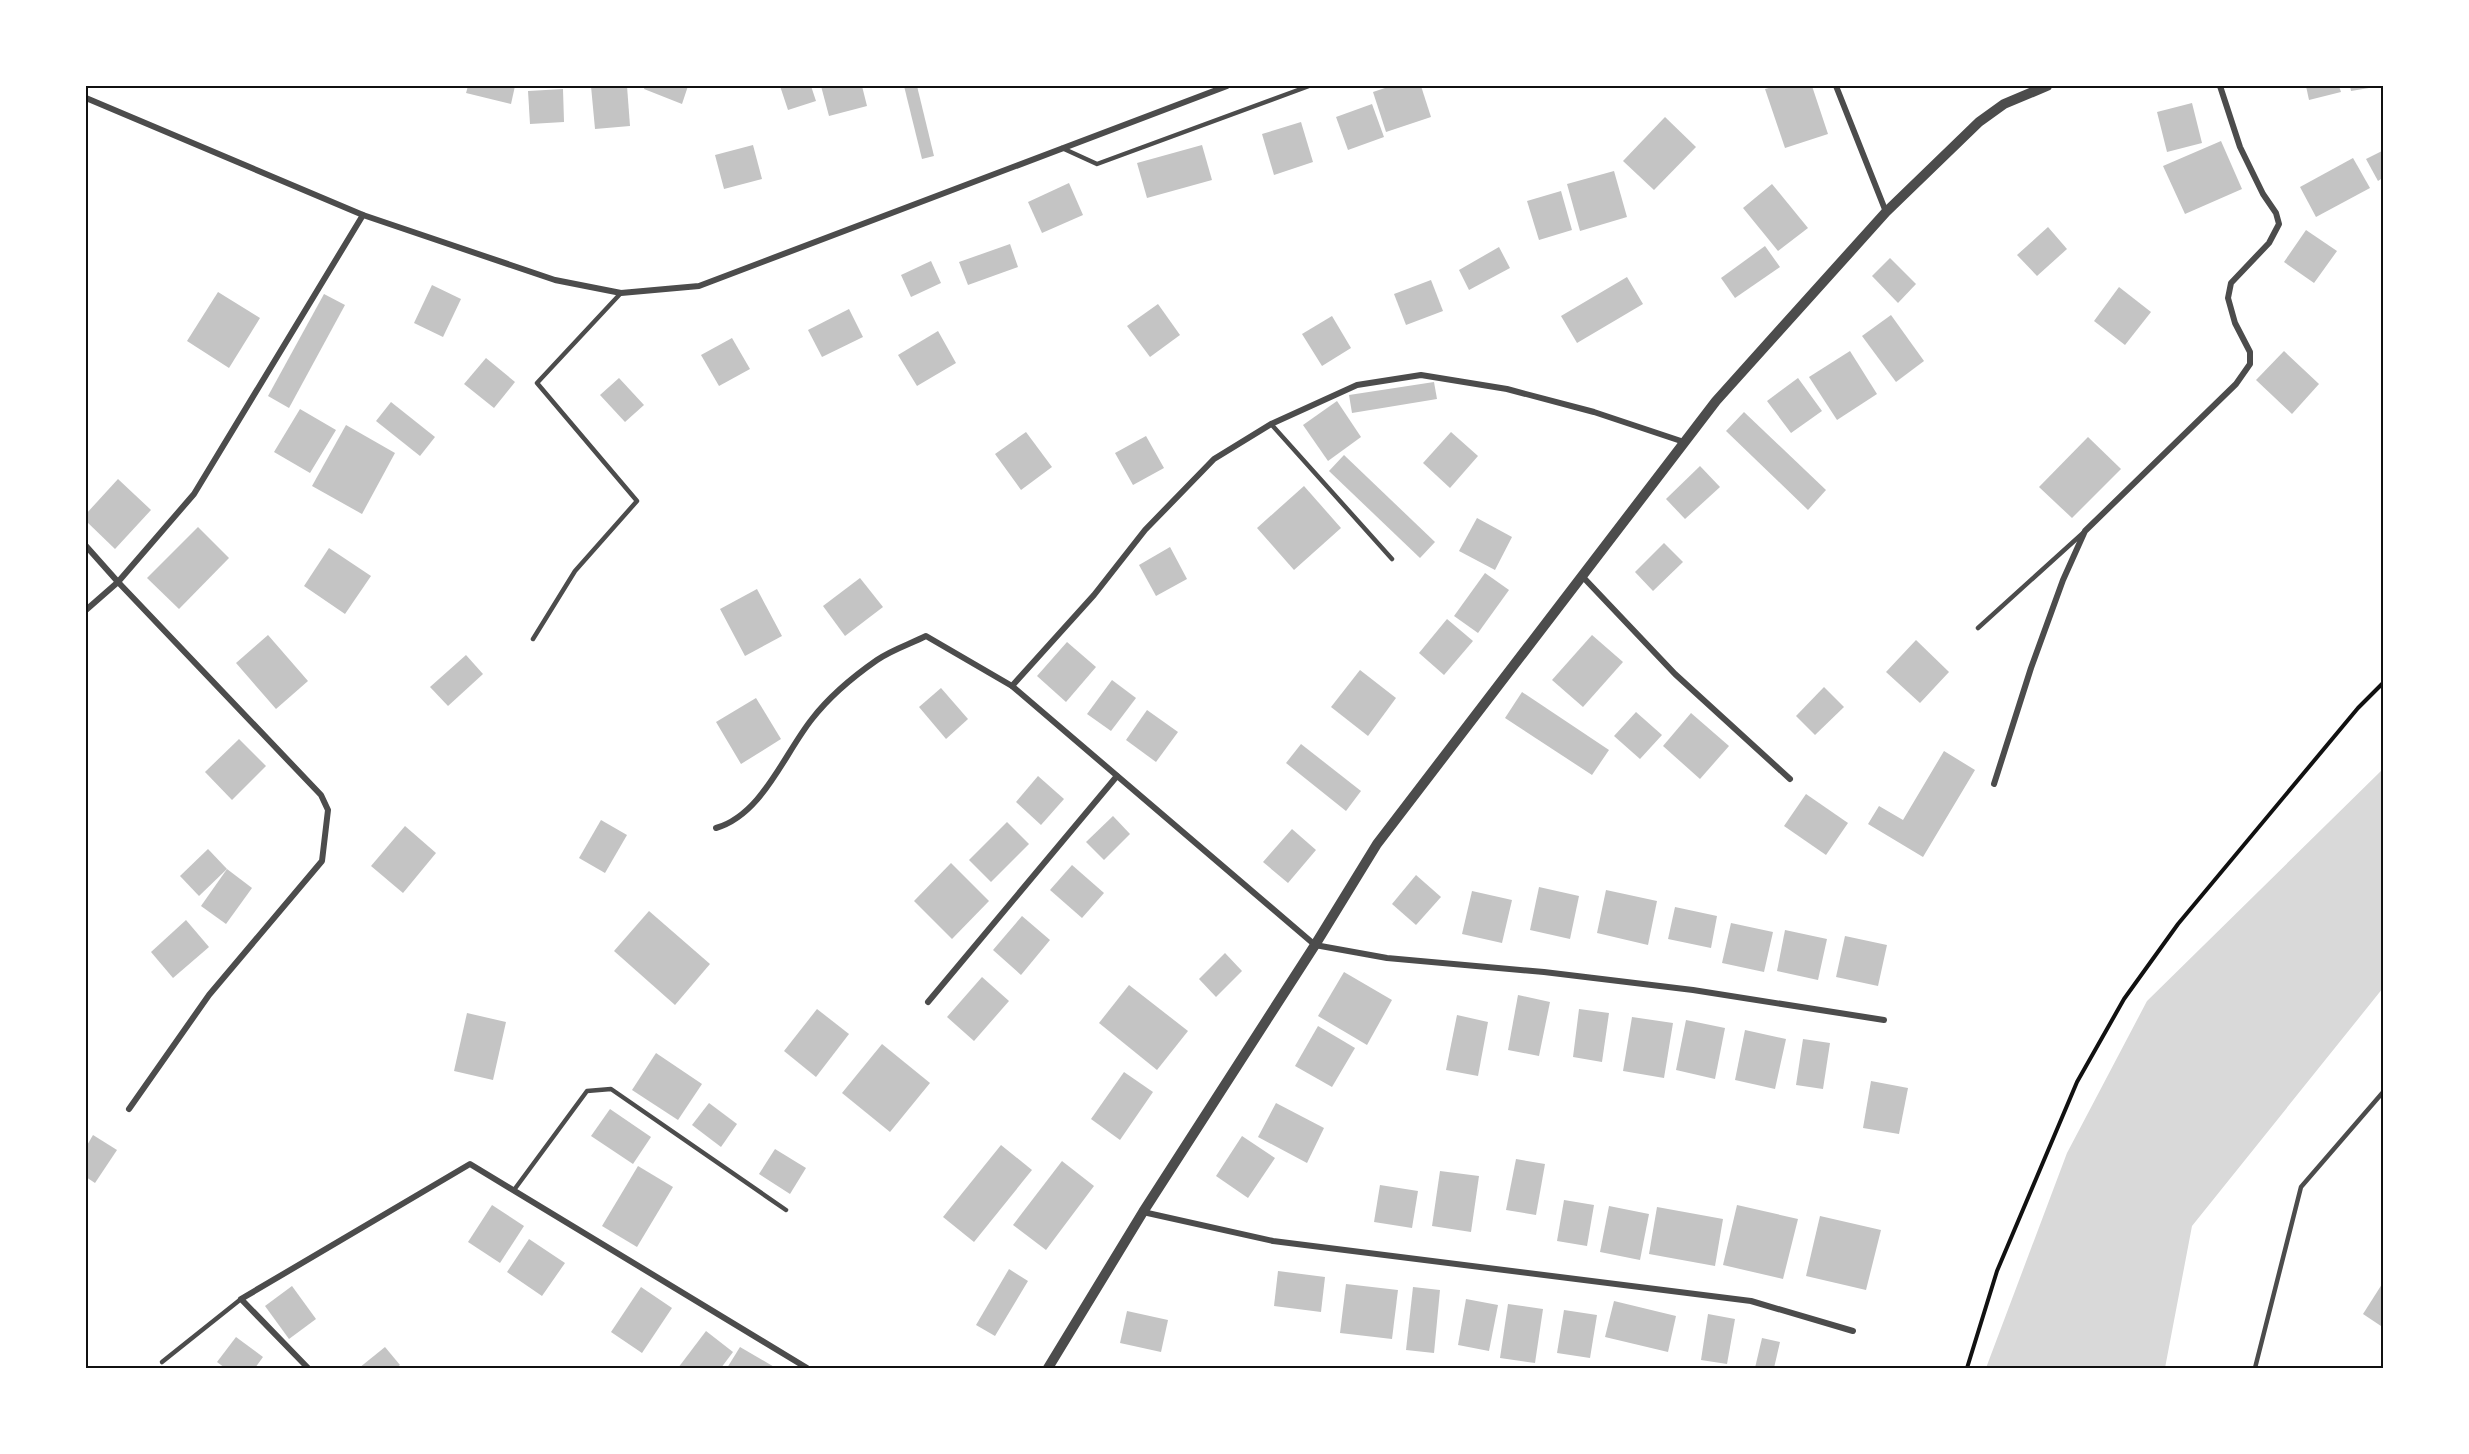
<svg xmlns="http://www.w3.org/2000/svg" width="2469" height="1454" font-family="'Fira Sans',sans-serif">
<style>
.water{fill:#d9d9d9}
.building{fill:#c4c4c4}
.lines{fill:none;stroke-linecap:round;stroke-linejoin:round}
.path{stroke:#111;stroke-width:4}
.service{stroke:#4c4c4c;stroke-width:4.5}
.minor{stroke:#4c4c4c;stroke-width:6}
.tertiary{stroke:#4c4c4c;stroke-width:10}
.neatline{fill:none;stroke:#111;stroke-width:2}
</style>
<rect width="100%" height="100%" fill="#fff"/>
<polygon class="water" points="2383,769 2383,988 2192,1226 2165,1368 1986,1368 2067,1153 2147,1001"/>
<g class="building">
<polygon points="468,86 515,86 511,104 466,93"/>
<polygon points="591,86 627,86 630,126 595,129"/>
<polygon points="645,86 688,86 682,104 644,89"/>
<polygon points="780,86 811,86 816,101 788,110"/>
<polygon points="821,86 862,86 867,106 829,116"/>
<polygon points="904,86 917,86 934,156 922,159"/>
<polygon points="1391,86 1421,86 1431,117 1386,132 1373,92"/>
<polygon points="1776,86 1812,86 1828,134 1785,148 1765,89"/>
<polygon points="2306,86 2339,86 2341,92 2309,100"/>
<polygon points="2350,86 2375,86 2375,87 2351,91"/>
<polygon points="563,89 564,122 530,124 528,91"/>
<polygon points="2192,103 2202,143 2167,152 2157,112"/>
<polygon points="1372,104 1384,137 1348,150 1336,117"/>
<polygon points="1665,117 1696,147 1654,190 1623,161"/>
<polygon points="1301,122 1313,162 1274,175 1262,134"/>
<polygon points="2221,141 2242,189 2185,214 2163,166"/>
<polygon points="753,145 762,179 724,189 715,155"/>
<polygon points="1202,145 1212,180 1147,198 1137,163"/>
<polygon points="2384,150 2384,177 2378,181 2366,159"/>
<polygon points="2353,158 2370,188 2316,217 2300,187"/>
<polygon points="1614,171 1627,217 1580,231 1567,184"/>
<polygon points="1069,183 1083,215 1042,233 1028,202"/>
<polygon points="1772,184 1808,228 1778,251 1743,208"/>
<polygon points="1561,191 1572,230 1539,240 1527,201"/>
<polygon points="2048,227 2067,249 2037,276 2017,255"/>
<polygon points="2306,230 2337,251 2314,283 2284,262"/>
<polygon points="1010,244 1018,267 968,285 959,262"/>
<polygon points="1765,246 1780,267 1735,298 1721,278"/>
<polygon points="1499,247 1510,268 1469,290 1459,270"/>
<polygon points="1890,258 1916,284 1898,303 1872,276"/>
<polygon points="931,261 941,283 911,297 901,275"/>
<polygon points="1627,277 1643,304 1577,343 1561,316"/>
<polygon points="1431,280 1443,311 1406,325 1394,294"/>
<polygon points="432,285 461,299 443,337 414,323"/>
<polygon points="2119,287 2151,312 2125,345 2094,321"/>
<polygon points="218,292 260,318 229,368 187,341"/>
<polygon points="324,294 345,305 289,408 268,396"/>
<polygon points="1158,304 1180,335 1150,357 1127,326"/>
<polygon points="849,309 863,337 822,357 808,330"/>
<polygon points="1891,315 1924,361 1896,382 1862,336"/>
<polygon points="1332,316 1351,348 1322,366 1302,334"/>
<polygon points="938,331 956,363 917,386 898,355"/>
<polygon points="732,338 750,369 719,386 701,355"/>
<polygon points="1850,351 1877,394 1837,420 1809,377"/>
<polygon points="2284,351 2319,384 2292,414 2256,380"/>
<polygon points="486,358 515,382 494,408 464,384"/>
<polygon points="619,378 644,405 625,422 600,395"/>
<polygon points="1798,378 1822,411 1791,433 1767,401"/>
<polygon points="1434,382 1437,399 1352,413 1349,395"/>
<polygon points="1337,401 1361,437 1328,461 1303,425"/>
<polygon points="391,402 435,437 420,456 376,421"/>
<polygon points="300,409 336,430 310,473 274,452"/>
<polygon points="1744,412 1826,490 1808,510 1726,431"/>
<polygon points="346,425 395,453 362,514 312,486"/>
<polygon points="1026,432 1052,467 1021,490 995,454"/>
<polygon points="1451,432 1478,456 1450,488 1423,463"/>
<polygon points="1146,436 1164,468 1133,485 1115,453"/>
<polygon points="2088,437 2121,469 2072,518 2039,487"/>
<polygon points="1344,455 1435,542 1420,558 1329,471"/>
<polygon points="1700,466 1720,487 1685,519 1666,499"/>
<polygon points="118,479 151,510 115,549 86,521 86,514"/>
<polygon points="1304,486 1341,528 1294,570 1257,528"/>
<polygon points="1477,518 1512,537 1495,570 1459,551"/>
<polygon points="198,527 229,558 179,609 147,578"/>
<polygon points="1664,543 1683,562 1653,591 1635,572"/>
<polygon points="1170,547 1187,579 1156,596 1139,565"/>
<polygon points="329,548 371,576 345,614 304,586"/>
<polygon points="1485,573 1509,590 1478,633 1454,616"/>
<polygon points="860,578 883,607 845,636 823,606"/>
<polygon points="757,589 782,636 745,656 720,609"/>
<polygon points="1447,619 1473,641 1444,675 1419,653"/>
<polygon points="268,635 308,681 276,709 236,663"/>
<polygon points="1592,635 1623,662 1583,707 1552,680"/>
<polygon points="1916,640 1949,672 1920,703 1886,672"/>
<polygon points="1067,642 1096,667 1066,702 1037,676"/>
<polygon points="466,655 483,674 448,706 430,687"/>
<polygon points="1360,670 1396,698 1368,736 1331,707"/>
<polygon points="1112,680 1136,698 1111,731 1087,714"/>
<polygon points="1824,687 1844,707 1815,735 1796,716"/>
<polygon points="941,688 968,719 946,739 919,707"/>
<polygon points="1522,692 1609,750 1592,775 1505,718"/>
<polygon points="756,698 781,739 741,764 716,722"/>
<polygon points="1147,710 1178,732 1156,762 1126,740"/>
<polygon points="1636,712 1662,735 1640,759 1614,736"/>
<polygon points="1691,713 1729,746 1700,779 1663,746"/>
<polygon points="239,739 266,766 232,800 205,772"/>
<polygon points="1301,744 1361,791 1346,811 1286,763"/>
<polygon points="1944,751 1975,770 1923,857 1868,824 1879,806 1903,820"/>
<polygon points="1038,776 1064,799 1041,825 1016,802"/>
<polygon points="1806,794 1848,823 1826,855 1784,826"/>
<polygon points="1113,816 1130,834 1104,860 1086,842"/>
<polygon points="601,820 627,835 605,873 579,858"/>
<polygon points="1007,822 1029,844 991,882 969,860"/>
<polygon points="405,826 436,853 403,893 371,866"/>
<polygon points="1292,829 1316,850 1288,883 1263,862"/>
<polygon points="208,849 227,869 199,896 180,876"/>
<polygon points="951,863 989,901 952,939 914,901"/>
<polygon points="1072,865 1104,893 1082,918 1050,890"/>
<polygon points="227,869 252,888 226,924 201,906"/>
<polygon points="1416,875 1441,897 1416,925 1392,904"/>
<polygon points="1539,887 1579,896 1570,939 1530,930"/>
<polygon points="1606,890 1657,901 1648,945 1597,933"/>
<polygon points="1472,891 1512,900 1502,943 1462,934"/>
<polygon points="1675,907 1717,916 1711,948 1668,939"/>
<polygon points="649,911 710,964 675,1005 614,951"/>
<polygon points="1022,916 1050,940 1021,975 993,950"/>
<polygon points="186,920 209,947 173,978 151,952"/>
<polygon points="1731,923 1773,932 1764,972 1722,963"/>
<polygon points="1785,930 1827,939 1818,980 1777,971"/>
<polygon points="1845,936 1887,945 1878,986 1836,977"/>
<polygon points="1225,953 1242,971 1216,997 1199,979"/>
<polygon points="1344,972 1392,1000 1367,1045 1318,1016"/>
<polygon points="982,977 1009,1001 974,1041 947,1017"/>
<polygon points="1129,985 1188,1031 1157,1070 1099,1023"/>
<polygon points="1518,995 1550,1002 1539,1056 1508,1050"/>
<polygon points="817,1009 849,1034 816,1077 784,1051"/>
<polygon points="1579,1009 1609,1013 1602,1062 1573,1057"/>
<polygon points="467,1013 506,1022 493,1080 454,1071"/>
<polygon points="1457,1015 1488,1022 1478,1076 1446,1070"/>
<polygon points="1632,1017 1673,1023 1664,1078 1623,1071"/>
<polygon points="1686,1020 1725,1028 1715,1079 1676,1070"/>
<polygon points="1318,1026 1355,1048 1332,1087 1295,1066"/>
<polygon points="1745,1030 1786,1039 1775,1089 1735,1080"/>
<polygon points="1803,1039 1830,1043 1823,1089 1796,1085"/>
<polygon points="882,1044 930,1083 890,1132 842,1093"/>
<polygon points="656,1053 702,1084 678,1120 632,1090"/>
<polygon points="1124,1072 1153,1092 1120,1140 1091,1119"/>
<polygon points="1871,1081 1908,1088 1899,1134 1863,1128"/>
<polygon points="709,1103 737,1124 721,1147 692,1125"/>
<polygon points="1276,1103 1324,1128 1307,1163 1258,1137"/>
<polygon points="610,1109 651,1137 633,1164 591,1136"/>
<polygon points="93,1135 117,1150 95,1183 86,1177 86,1147"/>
<polygon points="1242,1136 1275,1158 1248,1198 1216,1176"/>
<polygon points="1001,1145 1032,1170 974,1242 943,1217"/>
<polygon points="775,1149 806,1168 790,1194 759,1174"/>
<polygon points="1516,1159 1545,1164 1536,1215 1506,1210"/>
<polygon points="1062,1161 1094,1186 1046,1250 1013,1225"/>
<polygon points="638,1166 673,1187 637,1247 602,1226"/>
<polygon points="1440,1171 1479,1176 1471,1232 1432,1226"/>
<polygon points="1380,1185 1418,1191 1412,1228 1374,1222"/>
<polygon points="1564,1200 1594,1205 1587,1246 1557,1241"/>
<polygon points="492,1205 524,1226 500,1263 468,1242"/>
<polygon points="1737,1205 1798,1219 1783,1279 1723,1265"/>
<polygon points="1609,1206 1649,1214 1640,1260 1600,1252"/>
<polygon points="1657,1207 1723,1219 1715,1266 1649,1254"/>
<polygon points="1820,1216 1881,1230 1866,1290 1806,1276"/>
<polygon points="529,1239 565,1263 542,1296 507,1272"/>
<polygon points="1009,1269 1028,1281 995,1336 976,1325"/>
<polygon points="1278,1271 1325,1277 1321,1312 1274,1306"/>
<polygon points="2384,1281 2384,1328 2363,1314"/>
<polygon points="1346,1284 1398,1290 1392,1339 1340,1333"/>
<polygon points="292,1286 316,1319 289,1339 265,1306"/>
<polygon points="641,1287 672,1308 642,1353 611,1332"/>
<polygon points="1413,1287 1440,1290 1434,1353 1406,1350"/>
<polygon points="1466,1299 1498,1305 1489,1351 1458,1345"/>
<polygon points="1614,1301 1676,1316 1668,1352 1605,1337"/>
<polygon points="1508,1304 1543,1309 1535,1363 1500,1358"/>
<polygon points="1564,1310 1597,1315 1590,1358 1557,1353"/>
<polygon points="1127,1311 1168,1320 1161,1352 1120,1343"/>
<polygon points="1708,1314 1735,1319 1727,1364 1701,1360"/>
<polygon points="706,1331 733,1352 721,1368 678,1368"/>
<polygon points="236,1337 263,1357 255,1368 225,1368 217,1362"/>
<polygon points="1762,1338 1780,1342 1774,1368 1755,1368"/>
<polygon points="385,1347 400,1365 396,1368 359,1368"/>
<polygon points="740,1347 776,1368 727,1368"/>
</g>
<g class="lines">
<polyline class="path" points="1967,1368 1997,1271 2077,1082 2124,999 2178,924 2358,708 2384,682"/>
<g class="service">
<polyline points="1062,148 1097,164 1309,86"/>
<polyline points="1271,424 1392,559"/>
<polyline points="1978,628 2083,533"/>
<polyline points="533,639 575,571 637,501 537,383 621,293"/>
<polyline points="514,1190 587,1091 611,1089 786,1210"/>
<polyline points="162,1362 241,1299"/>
<polyline points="2255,1368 2301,1187 2384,1091"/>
</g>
<g class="minor">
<polyline points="1836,86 1886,212"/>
<polyline points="86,98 363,215 555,280 621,293 699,286 1227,86"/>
<polyline points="86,546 118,582 86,610"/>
<polyline points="1582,576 1675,674 1790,779"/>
<polyline points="1012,686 1315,945 1387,958 1544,972 1693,990 1884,1020"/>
<polyline points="1994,784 2031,668 2063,580 2085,531 2236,384 2250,364 2250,352 2235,323 2228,298 2231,283 2269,243 2279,224 2276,213 2263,194 2240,147 2220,86"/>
<path d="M 716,828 C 762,815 784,754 812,719 C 829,697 854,676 877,660 C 891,650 910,644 926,636 L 1012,686 L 1094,595 L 1145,530 L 1214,459 L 1271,424 L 1357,385 L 1421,375 L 1507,389 L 1594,412 L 1684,442"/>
<polyline points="928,1002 1117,776"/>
<polyline points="129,1109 209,995 322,861 328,810 321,795 118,582 194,494 363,215"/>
<polyline points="1143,1212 1273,1241 1751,1301 1853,1331"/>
<polyline points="308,1368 241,1299 470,1164 807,1368"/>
</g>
<polyline class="tertiary" points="1048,1368 1143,1212 1315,945 1377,844 1716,401 1886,212 1979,122 2004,104 2047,86"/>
</g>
<rect width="2469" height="1454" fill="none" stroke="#ffffff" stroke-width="174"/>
<rect x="87" y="87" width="2295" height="1280" class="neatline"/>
</svg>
